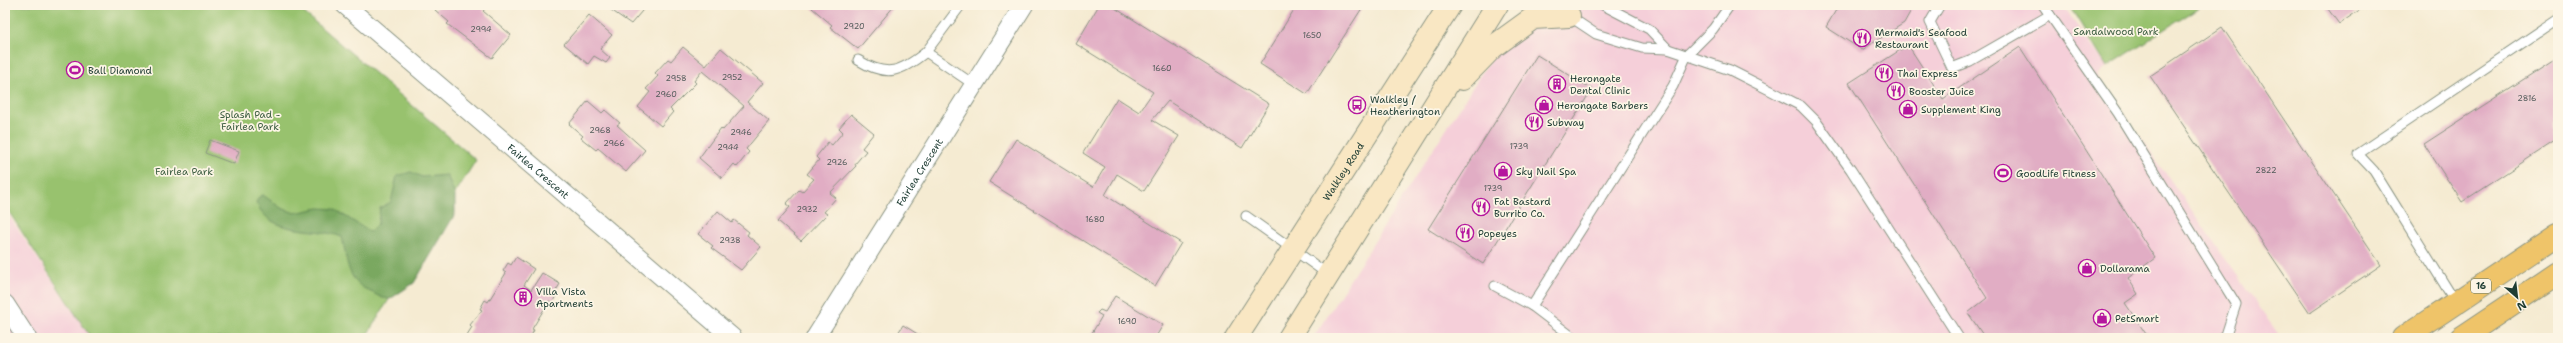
<svg xmlns="http://www.w3.org/2000/svg" width="2563" height="343" font-family="'Shantell Sans',sans-serif">
<style>
.built{fill:#f5cfd9}
.green{fill:#98c26e;stroke:#5c8051}
.forest{fill:#7aa861;stroke:#4c724a}
.building{fill:#e1adc4}
.lines{fill:none;stroke-linecap:round;stroke-linejoin:round}
.lane-casing{stroke:#8a9483;stroke-width:11}
.street-casing{stroke:#8a9483;stroke-width:20}
.secondary-casing{stroke:#8a9483;stroke-width:24}
.primary-casing{stroke:#8a9483;stroke-width:24}
.lane{stroke:#fff;stroke-width:9}
.street{stroke:#fff;stroke-width:18}
.secondary{stroke:#f9e7c3;stroke-width:22}
.primary{stroke:#efc469;stroke-width:22}
.labels{text-anchor:middle;stroke-width:3.5;stroke-linejoin:round;paint-order:stroke}
.number-label{font-size:8px;fill:#505958}
.shield{fill:#fcf5e5;stroke:#617469;stroke-width:1}
.shield-label{font-size:9px;font-weight:bold;fill:#1f3d34}
.park-label{font-size:10px;fill:#3d5e42;stroke:#fcf5e5}
.poi-label{font-size:10px;fill:#1f3d34;stroke:#fcf5e5;text-anchor:start}
.street-label{font-size:10px;fill:#1f3d34;stroke:#fcf5e5}
</style>
<rect width="100%" height="100%" fill="#fcf5e5"/>
<filter id="ink" filterUnits="userSpaceOnUse"><feTurbulence type="fractalNoise" baseFrequency=".025" numOctaves="2"/><feDisplacementMap in="SourceGraphic" scale="8" xChannelSelector="R" yChannelSelector="G"/><feConvolveMatrix kernelMatrix="1 2 1 2 8 2 1 2 1" color-interpolation-filters="sRGB"/></filter>
<filter id="wash" filterUnits="userSpaceOnUse"><feTurbulence type="fractalNoise" baseFrequency=".012" numOctaves="4" result="noise"/><feDisplacementMap in="SourceGraphic" scale="16" xChannelSelector="R" yChannelSelector="G"/><feGaussianBlur stdDeviation="0.9" result="paint"/><feColorMatrix in="noise" values="0 0 0 0 0 0 0 0 0 0 0 0 0 0 0 0 0 1.4 0 .05"/><feComposite in="paint" operator="in"/></filter>
<g filter="url(#wash)">
<rect width="100%" height="100%" fill="#f5ebd2"/>
<g class="built">
<polygon points="1525,5 2062,5 2107,67 2097,75 2281,338 1313,338"/>
<polygon points="5,210 91,338 5,338"/>
</g>
<g class="green">
<polygon points="5,5 295,5 476,160 365,338 91,338 5,206"/>
<polygon points="2069,5 2203,5 2107,67"/>
</g>
<path class="forest" d="M 411,172 L 422,177 L 447,175 L 455,195 L 455,214 L 414,283 L 390,299 C 384,299 378,296 373,293 C 346,282 348,262 342,237 C 312,225 272,238 256,202 L 260,196 L 263,195 L 281,208 L 295,213 L 319,208 L 334,209 L 370,232 L 378,223 L 380,208 L 391,202 L 397,176 Z"/>
<g id="blocks">
<g class="building">
<polygon points="439,5 482,5 486,8 483,11 511,35 492,58 447,24 449,22 435,10"/>
<polygon points="604,5 647,5 631,24"/>
<polygon points="814,5 895,5 858,49 830,27 832,25 812,8"/>
<polygon points="1099,5 1110,5 1269,104 1242,148 1168,101 1152,120 1179,136 1144,191 1117,174 1105,195 1181,243 1155,286 989,182 1016,139 1093,187 1105,167 1083,153 1117,98 1139,112 1153,92 1076,44"/>
<polygon points="1297,5 1364,5 1307,94 1260,64"/>
<polygon points="1839,5 1914,5 1904,23 1862,50 1826,27"/>
<polygon points="2325,5 2367,5 2339,24"/>
<polygon points="589,15 612,35 600,49 610,58 606,63 594,56 588,64 564,44"/>
<polygon points="2222,27 2381,265 2310,313 2150,76"/>
<polygon points="1908,45 1943,99 2020,47 2155,258 2128,278 2138,294 2125,303 2146,334 2175,338 1985,338 1968,313 1987,298 1849,83"/>
<polygon points="683,47 706,66 721,48 763,83 747,102 769,121 746,149 749,152 737,167 734,164 722,178 699,158 721,128 723,130 744,106 730,94 702,71 694,81 696,83 670,109 673,112 661,126 638,107 650,92 646,89 658,76 655,73 668,59 671,61"/>
<polygon points="1537,55 1592,89 1483,264 1428,229"/>
<polygon points="2558,57 2558,139 2462,202 2424,144"/>
<polygon points="588,101 602,113 605,110 620,123 617,125 645,150 626,172 598,148 596,150 581,138 583,136 569,124"/>
<polygon points="851,114 874,133 862,148 866,151 855,164 856,166 830,193 836,198 824,212 827,214 801,241 778,221 790,207 786,204 799,190 802,192 814,179 807,174 819,160 816,157 828,142 832,145 843,132 839,128"/>
<polygon points="210,140 239,151 234,164 205,153"/>
<polygon points="718,211 732,223 734,220 749,232 747,235 761,247 741,270 711,248 713,246 698,234"/>
<polygon points="516,257 534,269 524,285 531,290 542,273 560,284 555,292 557,294 552,303 549,301 532,329 534,330 530,338 465,338 472,327 470,325 482,310 480,309 485,300 488,302 506,273 503,271 508,263 511,265"/>
<polygon points="1115,296 1163,325 1155,338 1089,338 1102,316 1097,313 1100,310 1105,312"/>
<polygon points="903,325 924,338 895,338"/>
</g>
</g>
</g>
<g filter="url(#ink)">
<use href="#blocks" fill-opacity="0" stroke="#8a9483" stroke-width="1"/>
<g class="lines">
<defs>
<g id="lane">
<polyline points="961,5 926,52 973,84"/>
<polyline points="1561,5 1569,16 1596,34 1642,48 1668,49 1730,70 1801,106 1816,121 1851,170 1959,338"/>
<polyline points="1603,5 1649,29 1668,49"/>
<polyline points="1940,5 1930,22 1952,68 1970,61 2050,15"/>
<polyline points="2043,5 2118,113 2236,304 2226,335 2222,338"/>
<path d="M 858,60 C 887,78 901,72 926,52"/>
<polyline points="1246,216 1329,275"/>
<polyline points="1495,286 1532,306 1574,338"/>
<polyline points="2456,303 2374,171 2358,154 2558,19"/>
<polyline points="1532,306 1673,86 1687,55 1713,29 1730,5"/>
</g>
<g id="street">
<path id="s1" d="M 345,5 L 733,338"/>
<polyline points="5,304 27,338"/>
<path id="s2" d="M 815,338 L 1024,5"/>
</g>
<g id="secondary">
<polyline points="1462,79 1493,47 1533,18 1569,16"/>
<path id="s3" d="M 1236,338 L 1450,5"/>
<polyline points="1289,338 1497,5"/>
</g>
<g id="primary">
<polyline points="2403,338 2558,234"/>
<polyline points="2461,338 2558,273"/>
</g>
</defs>
<use href="#lane" class="lane-casing"/>
<use href="#street" class="street-casing"/>
<use href="#secondary" class="secondary-casing"/>
<use href="#primary" class="primary-casing"/>
<use href="#lane" class="lane"/>
<use href="#street" class="street"/>
<use href="#secondary" class="secondary"/>
<use href="#primary" class="primary"/>
</g>
</g>
<defs>
<symbol id="restaurant-ring" viewBox="-11 -11 22 22"><circle r="9.5" fill="#fcf5e5" stroke="#b5179e" stroke-width="1.5"/><path d="M-5-6h1v4h1v-4h1v4h1v-4h1v5L-1.5 .5V6h-2V.5L-5-1ZM5-6V6H3V1.5H1.5Q1.5-4 5-6Z" fill="#b5179e"/></symbol>
<symbol id="stadium-ring" viewBox="-11 -11 22 22"><circle r="9.5" fill="#fcf5e5" stroke="#b5179e" stroke-width="1.5"/><path d="M0-5a6.5 5 0 1 0 0 10a6.5 5 0 1 0 0-10ZM-3.5-1.8h7v3.6h-7Z" fill="#b5179e"/></symbol>
<symbol id="building-ring" viewBox="-11 -11 22 22"><circle r="9.5" fill="#fcf5e5" stroke="#b5179e" stroke-width="1.5"/><path d="M-4-6H4V6H1V3H-1V6H-4ZM-2.5-4.3h1.7v1.8h-1.7ZM.8-4.3h1.7v1.8H.8ZM-2.5-1h1.7V.8h-1.7ZM.8-1h1.7V.8H.8Z" fill="#b5179e"/></symbol>
<symbol id="bus-ring" viewBox="-11 -11 22 22"><circle r="9.5" fill="#fcf5e5" stroke="#b5179e" stroke-width="1.5"/><path d="M-5-6H5V4H4V6H2V4H-2V6H-4V4H-5ZM-3.5-4V0h7V-4ZM-3.5 1.2v1.5H-2V1.2ZM2 1.2v1.5H3.5V1.2Z" fill="#b5179e"/></symbol>
<symbol id="shop-ring" viewBox="-11 -11 22 22"><circle r="9.5" fill="#fcf5e5" stroke="#b5179e" stroke-width="1.5"/><path d="M-5-2.5h2.3a2.7 3.5 0 0 1 5.4 0H5L5.5 6h-11ZM-1.5-2.5h3a1.5 2.3 0 0 0-3 0Z" fill="#b5179e"/></symbol>
</defs>
<g fill-rule="evenodd">
<use href="#restaurant-ring" x="1852" y="28" width="20" height="20"/>
<use href="#stadium-ring" x="65" y="60" width="20" height="20"/>
<use href="#restaurant-ring" x="1874" y="63" width="20" height="20"/>
<use href="#building-ring" x="1547" y="74" width="20" height="20"/>
<use href="#restaurant-ring" x="1886" y="81" width="20" height="20"/>
<use href="#bus-ring" x="1347" y="95" width="20" height="20"/>
<use href="#shop-ring" x="1534" y="95" width="20" height="20"/>
<use href="#shop-ring" x="1898" y="99" width="20" height="20"/>
<use href="#restaurant-ring" x="1524" y="112" width="20" height="20"/>
<use href="#shop-ring" x="1493" y="161" width="20" height="20"/>
<use href="#stadium-ring" x="1993" y="163" width="20" height="20"/>
<use href="#restaurant-ring" x="1471" y="197" width="20" height="20"/>
<use href="#restaurant-ring" x="1455" y="223" width="20" height="20"/>
<use href="#shop-ring" x="2077" y="258" width="20" height="20"/>
<use href="#building-ring" x="513" y="287" width="20" height="20"/>
<use href="#shop-ring" x="2092" y="308" width="20" height="20"/>
</g>
<g class="labels">
<g class="number-label">
<text x="854" y="29">2920</text>
<text x="481" y="32">2994</text>
<text x="1312" y="38">1650</text>
<text x="1162" y="71">1660</text>
<text x="732" y="80">2952</text>
<text x="676" y="81">2958</text>
<text x="666" y="97">2960</text>
<text x="2527" y="101">2816</text>
<text x="600" y="133">2968</text>
<text x="741" y="135">2946</text>
<text x="614" y="146">2966</text>
<text x="1519" y="149">1739</text>
<text x="728" y="150">2944</text>
<text x="837" y="165">2926</text>
<text x="2266" y="173">2822</text>
<text x="1493" y="191">1739</text>
<text x="807" y="212">2932</text>
<text x="1095" y="222">1680</text>
<text x="730" y="243">2938</text>
<text x="1127" y="324">1690</text>
</g>
<rect class="shield" x="2471" y="279" width="20" height="14" rx="3"/>
<g class="shield-label">
<text x="2481" y="289">16</text>
</g>
<g class="park-label">
<text x="2116" y="35">Sandalwood Park</text>
<text x="250" y="118">Splash Pad -<tspan x="250" dy="12">Fairlea Park</tspan></text>
<text x="184" y="175">Fairlea Park</text>
</g>
<g class="poi-label">
<text x="1875" y="36">Mermaid's Seafood<tspan x="1875" dy="12">Restaurant</tspan></text>
<text x="88" y="74">Ball Diamond</text>
<text x="1897" y="77">Thai Express</text>
<text x="1570" y="82">Herongate<tspan x="1570" dy="12">Dental Clinic</tspan></text>
<text x="1909" y="95">Booster Juice</text>
<text x="1370" y="103">Walkley /<tspan x="1370" dy="12">Heatherington</tspan></text>
<text x="1557" y="109">Herongate Barbers</text>
<text x="1921" y="113">Supplement King</text>
<text x="1547" y="126">Subway</text>
<text x="1516" y="175">Sky Nail Spa</text>
<text x="2016" y="177">GoodLife Fitness</text>
<text x="1494" y="205">Fat Bastard<tspan x="1494" dy="12">Burrito Co.</tspan></text>
<text x="1478" y="237">Popeyes</text>
<text x="2100" y="272">Dollarama</text>
<text x="536" y="295">Villa Vista<tspan x="536" dy="12">Apartments</tspan></text>
<text x="2115" y="322">PetSmart</text>
</g>
<g class="street-label">
<text dy="4" stroke="none"><textPath href="#s2" startOffset="196">Fairlea Crescent</textPath></text>
<text dy="4" stroke="none"><textPath href="#s1" startOffset="255">Fairlea Crescent</textPath></text>
<text dy="4" stroke="none"><textPath href="#s3" startOffset="198">Walkley Road</textPath></text>
</g>
</g>
<rect width="2563" height="343" fill="none" stroke="#fcf5e5" stroke-width="20"/>
<g transform="translate(2517 297) rotate(152)" stroke="#fcf5e5" stroke-width="3" paint-order="stroke">
<path d="M0-3L7 15L0 10L-7 15Z" fill="#1f3d34"/>
<text y="-6" font-size="11" font-weight="bold" text-anchor="middle" fill="#1f3d34">N</text>
</g>
</svg>
